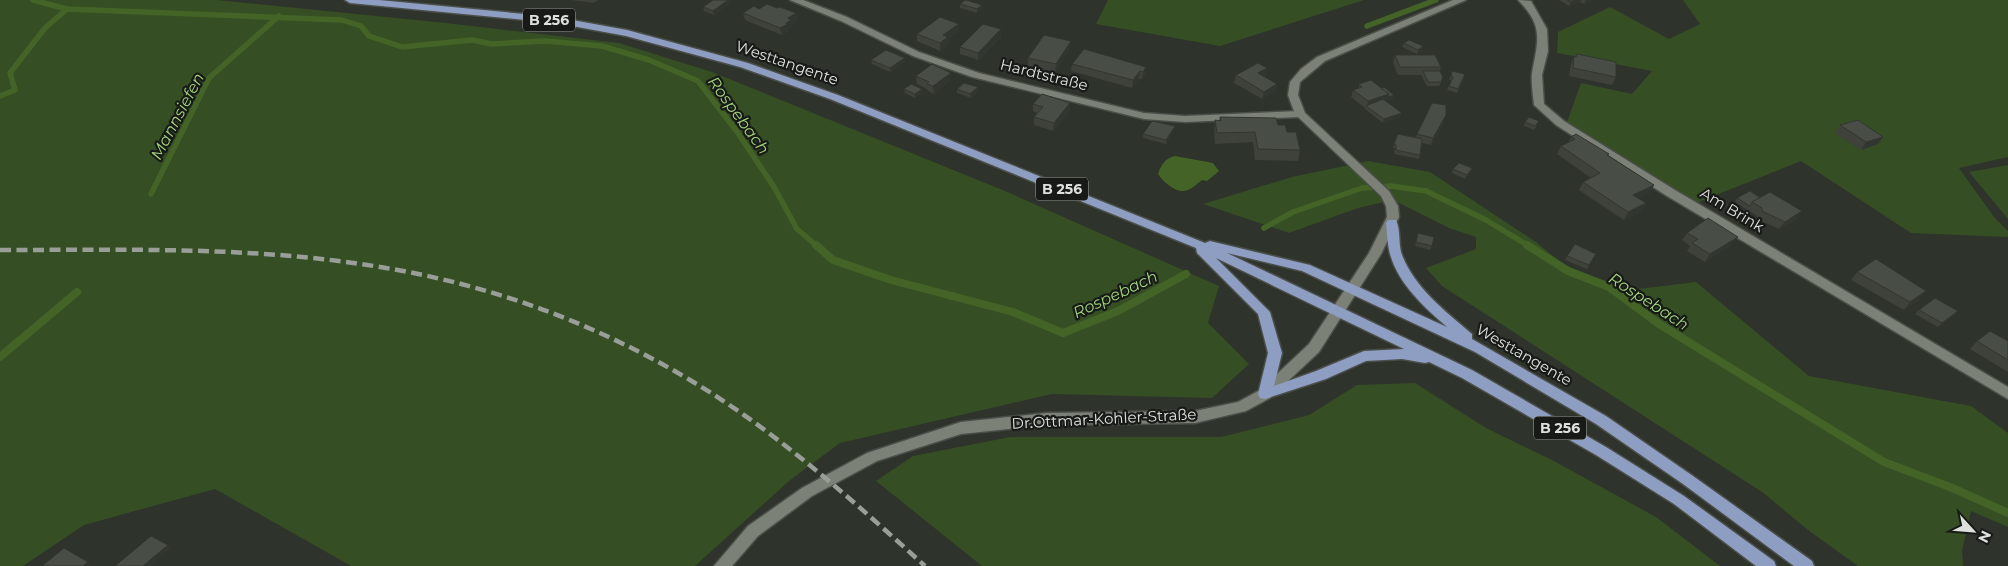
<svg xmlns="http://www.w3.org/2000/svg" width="2008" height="566" font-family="Montserrat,sans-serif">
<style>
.green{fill:#364e24}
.water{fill:#436426}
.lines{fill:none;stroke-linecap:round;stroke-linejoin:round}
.stream-far1{stroke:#436426;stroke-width:5.5}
.stream{stroke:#436426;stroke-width:8}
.minor-casing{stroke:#4a4e48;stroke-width:3}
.tertiary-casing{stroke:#4a4e48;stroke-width:3}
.primary-casing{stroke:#4a4e48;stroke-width:3}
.minor{fill:#7c8178;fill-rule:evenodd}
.tertiary{fill:#7c8178;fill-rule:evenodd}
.primary{fill:#8e9dc2;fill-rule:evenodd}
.rail{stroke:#9a9e98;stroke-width:4.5;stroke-dasharray:11 5.5;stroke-linecap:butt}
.wall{fill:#3e423b}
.shaded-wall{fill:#323630}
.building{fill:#484d45;stroke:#323630}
.labels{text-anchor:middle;stroke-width:4.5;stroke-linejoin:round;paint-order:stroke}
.shield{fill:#181a17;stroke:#a2a5a0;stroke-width:1}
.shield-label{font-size:14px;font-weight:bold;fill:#dde0db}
.street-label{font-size:15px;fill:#dde0db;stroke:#181a17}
.water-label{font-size:16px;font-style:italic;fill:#a2d47c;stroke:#181a17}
</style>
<rect width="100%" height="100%" fill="#2e332b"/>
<g class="green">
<polygon points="0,0 217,0 446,23 619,43 712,72 1005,191 1219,286 1208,323 1249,364 1212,398 1052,394 840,443 789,481 695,566 351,566 215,489 84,525 23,566 0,566"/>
<polygon points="1108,0 1364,0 1220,46 1096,24"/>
<polygon points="1683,0 2008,0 2008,157 1959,168 1994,217 2008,231 2008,237 1911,233 1801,161 1696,203 1567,122 1581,83 1632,94 1652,71 1557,53 1558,32 1610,7 1669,39 1700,24"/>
<polygon points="1368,161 1430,172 1536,242 1564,265 1630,290 1696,282 1809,376 1971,406 2008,433 2008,527 1971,511 1962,551 1963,566 1858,566 1808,530 1762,492 1442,286 1426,268 1476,249 1476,237 1449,228 1393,200 1358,208 1289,233 1203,204 1292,177"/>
<polygon points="2008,165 2008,219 1969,172"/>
<polygon points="1415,383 1486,428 1552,460 1656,517 1720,566 982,566 876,481 913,456 1010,437 1221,437 1309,415 1357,385"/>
</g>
<path class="water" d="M 1175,156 L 1213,163 L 1219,171 L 1207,181 L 1202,180 C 1198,183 1193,188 1188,190 C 1178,195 1163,182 1158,174 C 1161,165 1165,158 1175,156 Z"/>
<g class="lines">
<g class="stream-far1">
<polyline points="33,0 67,9 342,20 361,26 369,36 402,47 472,40 492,44 545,41 602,46 649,60 698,81 738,133 774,187 797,229 817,246"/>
<polyline points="1367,26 1436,0"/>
<polyline points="0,96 15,90 10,73 45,28 67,9"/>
<polyline points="151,194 209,78 279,16"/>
<polyline points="1264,228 1293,212 1362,188 1391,186 1426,191 1486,220 1529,246"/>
</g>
<g class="stream">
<polyline points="816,245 833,260 891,280 1013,312 1063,333 1118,311 1186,274"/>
<polyline points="1527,245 1568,271 1609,287 1659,324 1884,462 1950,487 2008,513"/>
<polyline points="0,357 77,292"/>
</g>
<defs>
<g id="minor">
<polygon points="790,0 803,0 847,17 919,52 979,73 1144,113 1185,116 1300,111 1305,114 1300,117 1185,122 1144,119 972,77 913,56 841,21"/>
<path d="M 1518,0 L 1531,1 L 1547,29 L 1548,51 L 1542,75 L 1544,104 L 1564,121 L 1675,190 L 2008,387 L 2008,399 L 1667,196 L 1556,125 L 1534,105 C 1533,95 1531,83 1532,73 C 1538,40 1544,26 1518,0 Z"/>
</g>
<polygon id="tertiary" points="1453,0 1466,0 1325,61 1300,82 1298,95 1305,113 1389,191 1398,206 1399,217 1381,254 1319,352 1270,398 1246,411 1195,423 1047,425 961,434 877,461 812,496 758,536 732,566 714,566 748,526 802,488 867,453 961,422 1047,413 1195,411 1238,402 1260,390 1309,344 1369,253 1387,217 1386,206 1381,196 1295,114 1288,95 1290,82 1301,69 1317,57"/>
<path id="primary" d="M 345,0 L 379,0 L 556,17 L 627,30 L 748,63 L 838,95 L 1205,243 L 1210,241 L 1310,265 L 1447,327 C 1424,307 1396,282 1389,250 C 1387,241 1387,232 1386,223 L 1388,220 L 1396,220 C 1401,230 1398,244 1402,255 C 1415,288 1445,311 1472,334 L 1472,339 L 1606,416 L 1693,476 L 1812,561 L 1814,566 L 1794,566 L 1683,484 L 1596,424 L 1475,352 L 1302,271 L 1227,253 L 1472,370 L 1606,447 L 1684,496 L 1774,561 L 1776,566 L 1756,566 L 1674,504 L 1596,455 L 1462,378 L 1429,362 L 1425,363 L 1402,359 L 1366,361 L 1326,379 L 1265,399 L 1260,398 L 1258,394 L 1268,353 L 1258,314 L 1197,253 L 1196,248 L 830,99 L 740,67 L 626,36 L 556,23 L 350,3 ZM 1216,258 L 1404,349 L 1364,351 L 1316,371 L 1274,386 L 1282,353 L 1270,312 Z"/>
</defs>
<use href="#minor" class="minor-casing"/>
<use href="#tertiary" class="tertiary-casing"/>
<use href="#primary" class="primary-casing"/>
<use href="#minor" class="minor"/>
<use href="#tertiary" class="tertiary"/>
<use href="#primary" class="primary"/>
<path class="rail" d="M 0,250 C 129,250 259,246 386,268 C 494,286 596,324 690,380 C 776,431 851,499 925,566"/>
</g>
<g class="wall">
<polygon points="571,0 598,0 594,3"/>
<polygon points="713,0 731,0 731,2 714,15 704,11 703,7"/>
<polygon points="1559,0 1595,0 1584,4 1580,2 1569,6"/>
<polygon points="960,4 982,5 982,9 977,13 960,8"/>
<polygon points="777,8 796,13 797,21 792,24 792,27 789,29 789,31 782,35 745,20 743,13 759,9"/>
<polygon points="1001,29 1001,37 978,60 960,54 960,47"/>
<polygon points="959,31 948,39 949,44 940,51 917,41 917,34"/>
<polygon points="1071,41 1070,49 1055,72 1028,66 1028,58"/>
<polygon points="1404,43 1423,46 1422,50 1417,54 1402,47"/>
<polygon points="1577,54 1616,77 1612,85 1569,76 1571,64 1574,56 1575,57"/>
<polygon points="1395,55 1441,67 1440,71 1442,81 1439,86 1427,86 1421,75 1398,75 1393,63"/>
<polygon points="871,60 905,62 890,72 872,64"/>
<polygon points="1072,64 1146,67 1146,74 1142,79 1139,79 1132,88 1071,71"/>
<polygon points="1452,71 1464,78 1457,93 1447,90 1451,80 1449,80"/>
<polygon points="1236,75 1266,76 1264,76 1277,84 1276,91 1262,99 1234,83"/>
<polygon points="916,76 951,80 934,94 928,91 927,89 917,84"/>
<polygon points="1359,84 1381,88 1394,95 1393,99 1387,100 1387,102 1401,117 1383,123 1365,109 1365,108 1351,97 1353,90 1359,88"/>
<polygon points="904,89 922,89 922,93 915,98 905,93"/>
<polygon points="957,89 978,91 971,98 957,93"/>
<polygon points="1033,104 1070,111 1053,131 1034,125 1034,117 1037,113 1033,111"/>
<polygon points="1220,117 1278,125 1287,132 1300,150 1298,161 1255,160 1253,142 1215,144 1214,131 1215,120 1219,121"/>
<polygon points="1525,122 1537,125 1534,130 1524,126"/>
<polygon points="1444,123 1431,145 1422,143 1420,155 1419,159 1394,154 1395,148 1393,148 1398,134 1416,137 1417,134"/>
<polygon points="1840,125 1878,144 1861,150 1835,133"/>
<polygon points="1175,126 1174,130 1166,144 1143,138 1143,134"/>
<polygon points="1571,137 1609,154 1608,155 1654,185 1650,193 1638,198 1646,203 1642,211 1624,220 1579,190 1583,182 1591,178 1557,154 1561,146 1568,143"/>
<polygon points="1472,168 1471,172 1465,179 1452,173 1453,169"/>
<polygon points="1750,191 1797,219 1779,229 1757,219 1757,216 1735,202 1737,198"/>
<polygon points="1418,233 1432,246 1430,250 1415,246"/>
<polygon points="1687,233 1733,244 1705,262 1687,251 1690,246 1682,240"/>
<polygon points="1596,254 1587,269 1565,260 1567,256"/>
<polygon points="1857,272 1920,299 1904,310 1851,280"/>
<polygon points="1919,310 1958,311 1954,315 1938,327 1915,314"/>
<polygon points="1977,341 2008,341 2008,372 1970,349"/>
</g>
<g class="shaded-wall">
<polygon points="728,0 731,0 731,2 714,15 713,11"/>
<polygon points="1576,0 1581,0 1580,2 1569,6 1571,2"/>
<polygon points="1586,0 1595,0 1584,4"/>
<polygon points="982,5 982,9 977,13 977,9"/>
<polygon points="796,13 797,21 792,24 792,27 789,29 789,31 782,35 780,28 786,23 788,18"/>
<polygon points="959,24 959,31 948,39 949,44 940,51 940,43 943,35"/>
<polygon points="1001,29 1001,37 978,60 978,53"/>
<polygon points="1071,41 1070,49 1055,72 1056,64"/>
<polygon points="1423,46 1422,50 1417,54 1418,50"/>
<polygon points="905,58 905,62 890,72 890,68"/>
<polygon points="1146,67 1146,74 1142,79 1143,72"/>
<polygon points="1267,68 1266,76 1257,81 1258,73"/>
<polygon points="1140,71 1139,79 1132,88 1133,80"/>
<polygon points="951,73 951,80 934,94 933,86"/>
<polygon points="1277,84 1276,91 1262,99 1264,92"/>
<polygon points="978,87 978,91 971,98 970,94"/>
<polygon points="922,89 922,93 915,98 915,94"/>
<polygon points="1389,94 1394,95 1393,99 1369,108 1367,106 1368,101"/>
<polygon points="1070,103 1070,111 1053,131 1054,123"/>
<polygon points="1402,113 1401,117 1383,123 1384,119"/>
<polygon points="1446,115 1444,123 1431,145 1433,138"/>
<polygon points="1175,126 1174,130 1166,144 1166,140"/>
<polygon points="1883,137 1878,144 1861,150 1866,142"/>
<polygon points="1472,168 1471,172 1465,179 1467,175"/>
<polygon points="1654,185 1650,193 1629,203 1633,195"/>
<polygon points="1646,203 1642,211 1624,220 1628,212"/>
<polygon points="1802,211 1797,219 1779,229 1785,222"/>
<polygon points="1738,237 1733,244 1705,262 1710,254"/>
<polygon points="1926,291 1920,299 1904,310 1910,302"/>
<polygon points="1958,311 1954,315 1938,327 1942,323"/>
<polygon points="168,545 171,548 151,566 143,566"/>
<polygon points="88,562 92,566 83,566"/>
</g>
<g class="building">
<polygon points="713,0 728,0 713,11 703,7"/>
<polygon points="965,0 966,0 982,5 977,9 960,4"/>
<polygon points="1567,0 1576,0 1571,2"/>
<polygon points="767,4 777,8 780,7 796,13 788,18 791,20 786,23 788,24 780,28 743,13 754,6 759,9"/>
<polygon points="940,17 959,24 943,35 948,37 940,43 917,34"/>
<polygon points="983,24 1001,29 978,53 960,47"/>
<polygon points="1044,35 1071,41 1056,64 1028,58"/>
<polygon points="1409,40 1423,46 1418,50 1404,43"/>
<polygon points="1084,49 1146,67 1143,72 1140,71 1133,80 1072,64"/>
<polygon points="886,50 905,58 890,68 871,60"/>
<polygon points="1577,54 1616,62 1616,77 1573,68 1574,56 1576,57"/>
<polygon points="1395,55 1435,55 1441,67 1400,67"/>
<polygon points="1258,63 1267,68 1258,73 1277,84 1264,92 1236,75"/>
<polygon points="932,64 951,73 933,86 927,84 929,82 916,76"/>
<polygon points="1423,71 1440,71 1443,77 1441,82 1428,82"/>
<polygon points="1452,71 1465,74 1458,89 1449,86 1453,77 1451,76"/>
<polygon points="1371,80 1389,94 1368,101 1353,90 1362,87 1359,84"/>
<polygon points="964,83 978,87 970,94 957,89"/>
<polygon points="911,84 922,89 915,94 904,89"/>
<polygon points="1384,87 1394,95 1388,97 1389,94 1381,88"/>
<polygon points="1042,94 1070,103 1054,123 1034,117 1043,107 1033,104"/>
<polygon points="1383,99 1402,113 1384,119 1366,106"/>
<polygon points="1432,103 1446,105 1446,115 1433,138 1417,134"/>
<polygon points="1220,117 1276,118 1278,125 1285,125 1287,132 1296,132 1300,150 1258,149 1255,132 1217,133 1215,120 1221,121"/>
<polygon points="1529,117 1539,121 1535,126 1525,122"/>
<polygon points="1858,120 1883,137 1866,142 1840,125"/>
<polygon points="1152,121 1175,126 1166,140 1143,134"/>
<polygon points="1398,134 1422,139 1420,155 1396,150 1396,145 1394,144"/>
<polygon points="1576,134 1609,154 1607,155 1654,185 1633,195 1646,203 1628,212 1583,182 1600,173 1561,146 1575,139 1571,137"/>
<polygon points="1459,163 1472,168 1467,175 1453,169"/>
<polygon points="1750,191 1760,198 1752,202 1750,206 1737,198"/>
<polygon points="1770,192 1802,211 1785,222 1762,211 1762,208 1752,202"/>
<polygon points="1708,218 1738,237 1710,254 1692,243 1698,239 1687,233"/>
<polygon points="1418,233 1434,237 1432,246 1416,242"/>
<polygon points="1575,244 1596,254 1589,265 1567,256"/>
<polygon points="1876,259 1926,291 1910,302 1857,272"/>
<polygon points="1935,298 1958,311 1942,323 1919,310"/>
<polygon points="1990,331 2008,341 2008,360 1977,341"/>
<polygon points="151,536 168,545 143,566 115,566"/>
<polygon points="64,548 88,562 83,566 42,566"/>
</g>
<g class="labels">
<g class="shield">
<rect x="523" y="8.5" width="52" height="23" rx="4"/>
<rect x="1036" y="177.5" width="52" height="23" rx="4"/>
<rect x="1534" y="416.5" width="52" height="23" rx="4"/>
</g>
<g class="shield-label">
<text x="549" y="25">B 256</text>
<text x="1062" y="194">B 256</text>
<text x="1560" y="433">B 256</text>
</g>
<g class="street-label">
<text transform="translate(787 63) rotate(19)" y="5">Westtangente</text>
<text transform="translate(1044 75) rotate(14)" y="5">Hardtstraße</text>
<text transform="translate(1732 210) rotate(31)" y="5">Am Brink</text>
<text transform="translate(1524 355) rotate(30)" y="5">Westtangente</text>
<text transform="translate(1104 419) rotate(-3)" y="5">Dr.Ottmar-Kohler-Straße</text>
</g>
<g class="water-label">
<text transform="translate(739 115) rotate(54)" y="6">Rospebach</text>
<text transform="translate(177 116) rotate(-62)" y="6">Mannsiefen</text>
<text transform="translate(1115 294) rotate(-25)" y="6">Rospebach</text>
<text transform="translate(1649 301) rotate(33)" y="6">Rospebach</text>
</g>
</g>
<g transform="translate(1973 531) rotate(116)" stroke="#181a17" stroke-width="4" paint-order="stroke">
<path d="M0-4L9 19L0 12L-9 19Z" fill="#dde0db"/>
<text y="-8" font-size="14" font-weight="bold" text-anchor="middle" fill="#dde0db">N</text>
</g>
</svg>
